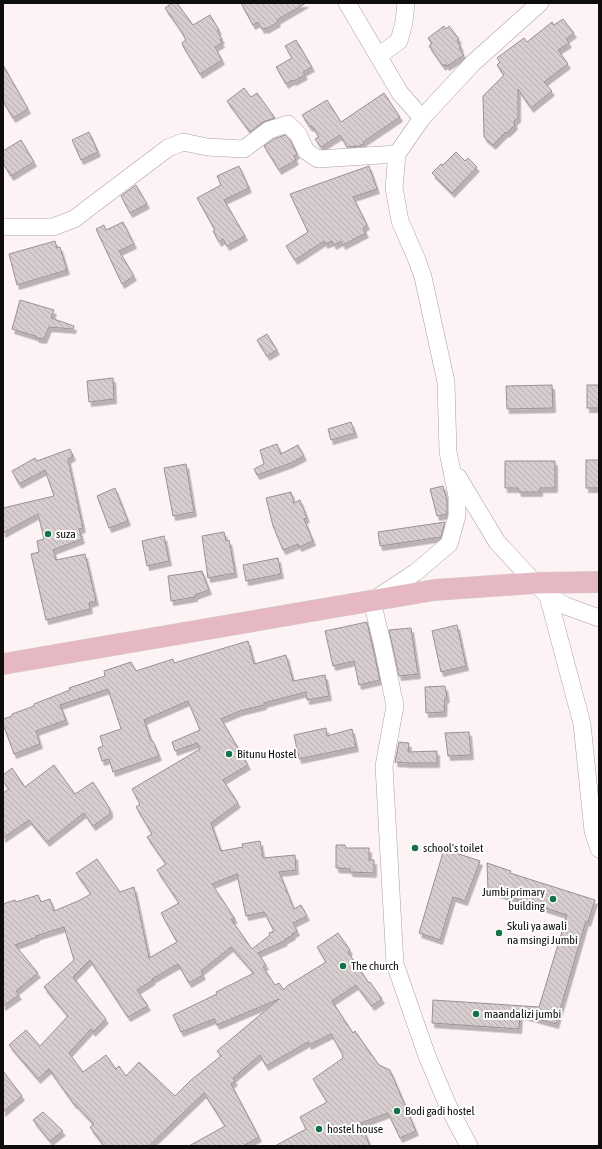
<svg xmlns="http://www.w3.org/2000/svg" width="602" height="1149" font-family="'Asap Condensed',sans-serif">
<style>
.building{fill:url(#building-back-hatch);stroke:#9b9193;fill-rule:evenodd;filter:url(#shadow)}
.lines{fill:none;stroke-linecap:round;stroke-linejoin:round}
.minor-casing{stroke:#aca1a3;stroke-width:18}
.major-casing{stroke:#d4d3d3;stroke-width:22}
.minor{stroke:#fff;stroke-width:17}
.major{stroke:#e6b8c3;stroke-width:21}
.poi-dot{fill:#137248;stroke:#fff;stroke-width:1.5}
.labels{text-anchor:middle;stroke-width:4;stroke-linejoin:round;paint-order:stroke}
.poi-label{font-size:12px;fill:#0f0c0c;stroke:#fff;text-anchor:start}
</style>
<defs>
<pattern id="building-back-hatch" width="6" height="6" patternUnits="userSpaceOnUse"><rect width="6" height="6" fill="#d7ccce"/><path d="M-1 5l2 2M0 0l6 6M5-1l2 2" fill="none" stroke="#b7aeb0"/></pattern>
<filter id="shadow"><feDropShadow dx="2.5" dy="4.5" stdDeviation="0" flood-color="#0004"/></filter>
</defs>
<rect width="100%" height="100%" fill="#fdf2f4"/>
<g class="building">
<polygon points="172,3 177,3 193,25 210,15 219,30 217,31 222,39 220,40 222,43 215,47 222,60 200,74 183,46 182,43 186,40 182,33 182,32 165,8"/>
<polygon points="241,3 306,3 277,20 278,22 266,29 265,28 262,29 258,22 253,25"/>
<polygon points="563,19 574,33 566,39 569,43 558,50 568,64 544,82 552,91 531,108 518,89 518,118 514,121 515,125 507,133 506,132 493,145 484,137 483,96 504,75 497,65 500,62 497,58 524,38 527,42 552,22 554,25"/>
<polygon points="444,26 446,29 449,26 459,39 457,40 461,47 459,48 464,55 447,66 445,64 443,66 429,46 432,44 428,38"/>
<polygon points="296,40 312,67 303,72 305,75 294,81 292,80 286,84 276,67 292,58 285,46"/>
<polygon points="3,65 28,109 13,118 3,101"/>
<polygon points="244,88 251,97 257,93 275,118 263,122 250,132 227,101"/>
<polygon points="384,93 400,117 363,142 364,144 359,146 347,147 340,135 321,147 315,139 319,137 312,126 310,127 302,115 327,100 341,122"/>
<polygon points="89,132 98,152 81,160 72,140"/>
<polygon points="285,135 290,140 297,154 294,156 296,160 279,170 264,146 274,139"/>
<polygon points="21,140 34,162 11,176 3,163 3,151"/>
<polygon points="456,152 465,161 468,158 477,167 452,193 432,173 441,164 443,165"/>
<polygon points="239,166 249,188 224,200 245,236 227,246 223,239 219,242 213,231 215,230 197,198 221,185 217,176"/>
<polygon points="369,166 377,189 353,197 367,225 363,228 366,233 343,245 341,241 334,245 332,241 325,244 324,241 295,260 286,246 308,232 290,194"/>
<polygon points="136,185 147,204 130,213 121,196"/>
<polygon points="123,222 134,244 119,251 134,276 122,284 96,229 104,225 106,230"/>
<polygon points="55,241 57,248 60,247 67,270 17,285 9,254"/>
<polygon points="20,300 54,310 51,318 74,326 73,329 49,327 44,339 37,338 35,336 12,329"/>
<polygon points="267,334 277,350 267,356 257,340"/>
<polygon points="113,378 114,399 89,402 87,381"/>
<polygon points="552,385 553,408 507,409 506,386"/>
<rect x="587" y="385" width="12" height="23"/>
<polygon points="351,422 355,433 331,440 328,429"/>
<polygon points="277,444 281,454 298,445 304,456 291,463 257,475 254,469 264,464 260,450"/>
<polygon points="70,449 73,456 68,459 83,528 79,529 82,539 53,550 56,560 85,554 96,601 89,603 90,609 46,620 31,554 39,552 37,541 44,539 38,514 3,533 3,508 54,496 45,470 19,484 12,471 35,458 37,461"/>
<rect x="586" y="460" width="13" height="28"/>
<polygon points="505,461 555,461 555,488 540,488 540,492 519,492 518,488 505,488"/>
<polygon points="186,464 194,512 173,516 164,468"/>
<polygon points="443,486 447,500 447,514 437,516 430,489"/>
<polygon points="115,488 128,521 109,528 97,496"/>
<polygon points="291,492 294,503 300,500 307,518 304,519 313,541 299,547 298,544 283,550 273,526 266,498"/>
<polygon points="445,522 441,537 380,546 378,532"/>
<polygon points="224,532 226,541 229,540 235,573 208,578 202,536"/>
<polygon points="164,536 169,561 147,566 142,541"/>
<polygon points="278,558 281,574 246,581 243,565"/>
<polygon points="202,571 209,590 195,595 195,597 171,601 168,576"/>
<polygon points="367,622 380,680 359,685 354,661 333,666 325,631"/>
<polygon points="457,625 466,666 441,672 432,631"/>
<polygon points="411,628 418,674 399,676 389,630"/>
<path d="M 248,641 L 254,664 L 286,655 L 293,681 L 325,675 L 329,696 L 307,700 L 306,692 L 264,703 L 264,705 L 240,711 L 221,719 L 248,765 L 223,780 L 238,803 L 211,823 L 221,851 L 243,847 L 242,844 L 260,841 L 263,858 L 295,855 L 296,870 L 279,872 L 294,909 L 301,905 L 307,916 L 293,923 L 297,931 L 292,934 L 293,935 L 284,940 L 285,941 L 258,953 L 266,965 L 263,967 L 275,985 L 279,983 L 284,990 L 287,986 L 326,962 L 317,947 L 338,933 L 350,950 L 348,952 L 369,983 L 370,982 L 382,999 L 372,1006 L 356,985 L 332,1001 L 353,1033 L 355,1031 L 379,1065 L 390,1070 L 416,1131 L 400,1138 L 388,1113 L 361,1123 L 370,1146 L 275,1146 L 306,1129 L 300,1117 L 327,1102 L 313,1079 L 343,1058 L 342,1055 L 343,1055 L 331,1034 L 309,1045 L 308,1042 L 266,1066 L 260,1055 L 233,1078 L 235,1081 L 231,1084 L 259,1137 L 243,1146 L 189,1146 L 225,1126 L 204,1093 L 149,1146 L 104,1146 L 90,1127 L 94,1124 L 75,1104 L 74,1104 L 49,1069 L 38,1079 L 9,1045 L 26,1030 L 40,1046 L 68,1016 L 44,987 L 74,960 L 64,927 L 36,936 L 37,937 L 15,945 L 38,973 L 16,991 L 19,995 L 3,1006 L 3,904 L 15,900 L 16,902 L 38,895 L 41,902 L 50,899 L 54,911 L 78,901 L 91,894 L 76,873 L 97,859 L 120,892 L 134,887 L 149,958 L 177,942 L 161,913 L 179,903 L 157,870 L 166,864 L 147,837 L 152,834 L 136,807 L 140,804 L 132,789 L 200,749 L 197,743 L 175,751 L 172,742 L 200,730 L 188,701 L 144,720 L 151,741 L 153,741 L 159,756 L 113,772 L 109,759 L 102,761 L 98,748 L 103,746 L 100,736 L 121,729 L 108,689 L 60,705 L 66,720 L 36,731 L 40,744 L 14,754 L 3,724 L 3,719 L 12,716 L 12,714 L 34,706 L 34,704 L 70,690 L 69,688 L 105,676 L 104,671 L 131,662 L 136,671 L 173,659 L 174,663 ZM 237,874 L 246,916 L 264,912 L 274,931 L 269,933 L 270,935 L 252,949 L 231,919 L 235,919 L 212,884 ZM 231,947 L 254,973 L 216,992 L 217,994 L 173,1015 L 181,1032 L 214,1019 L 217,1025 L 279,999 L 217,1051 L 221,1056 L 191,1080 L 175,1096 L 139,1062 L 126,1076 L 119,1066 L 116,1069 L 106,1055 L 83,1072 L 69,1053 L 91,1029 L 93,1032 L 106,1019 L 73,977 L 90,960 L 128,1017 L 148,1006 L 137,990 L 153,980 L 152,979 L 178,964 L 189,983 L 203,975 L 201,971 Z"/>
<polygon points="445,686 447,698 445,698 444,712 426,713 425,687"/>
<polygon points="326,728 327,736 352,729 356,747 299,759 294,735"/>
<polygon points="469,732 471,755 448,756 445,733"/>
<polygon points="399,742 409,743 408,752 437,751 437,763 407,763 395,762"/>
<polygon points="54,765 75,794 93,782 110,809 110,814 93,826 84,813 47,842 29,820 3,838 3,793 9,789 3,781 3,775 12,768 25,787"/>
<polygon points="336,845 345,845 346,848 369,848 369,860 374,860 374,873 350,872 350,869 336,868"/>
<polygon points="444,849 480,861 465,901 453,897 440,940 419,933"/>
<polygon points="487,863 511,871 510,873 595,900 588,922 586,921 556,1024 520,1014 519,1029 432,1023 433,1000 539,1007 567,915 488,890"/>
<polygon points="3,1071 22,1096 3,1112"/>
<polygon points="43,1112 63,1131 50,1141 33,1120"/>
</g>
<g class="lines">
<defs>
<g id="minor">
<polyline points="347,3 400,93 422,118"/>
<polyline points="378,56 399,41 404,22 406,3"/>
<polyline points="3,227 53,227 74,219 168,148 183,142 207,147 244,149 269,130 288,124 298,134 306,151 318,159 397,154"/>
<polyline points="458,477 497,542 535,583 548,596 566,606 599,618"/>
<polyline points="548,596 582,724 593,831 599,849"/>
<polyline points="469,1146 449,1108 427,1056 395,964 384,766 395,706 383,647 372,601 416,572 449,544 457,516 457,496 448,452 446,382 423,277 417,260 400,221 394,188 397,154 422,118 473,63 540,3"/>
</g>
<polyline id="major" points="3,664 434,590 535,583 599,582"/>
</defs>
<use href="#minor" class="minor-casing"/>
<use href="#major" class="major-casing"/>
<use href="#minor" class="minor"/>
<use href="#major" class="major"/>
</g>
<g class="poi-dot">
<circle cx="48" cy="534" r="4"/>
<circle cx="229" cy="754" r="4"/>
<circle cx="415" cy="848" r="4"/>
<circle cx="553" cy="899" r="4"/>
<circle cx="499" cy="933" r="4"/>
<circle cx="343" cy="966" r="4"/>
<circle cx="476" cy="1014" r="4"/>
<circle cx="397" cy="1111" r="4"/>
<circle cx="319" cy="1129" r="4"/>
</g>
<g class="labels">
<g class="poi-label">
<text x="56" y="538">suza</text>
<text x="237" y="758">Bitunu Hostel</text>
<text x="423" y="852">school's toilet</text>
<text x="545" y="896" text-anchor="end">Jumbi primary<tspan x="545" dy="14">building</tspan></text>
<text x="507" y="930">Skuli ya awali<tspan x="507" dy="14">na msingi Jumbi</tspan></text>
<text x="351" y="970">The church</text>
<text x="484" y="1018">maandalizi jumbi</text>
<text x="405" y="1115">Bodi gadi hostel</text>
<text x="327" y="1133">hostel house</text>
</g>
</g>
<rect width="602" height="1149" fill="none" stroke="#0f0c0c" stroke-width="8"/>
</svg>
